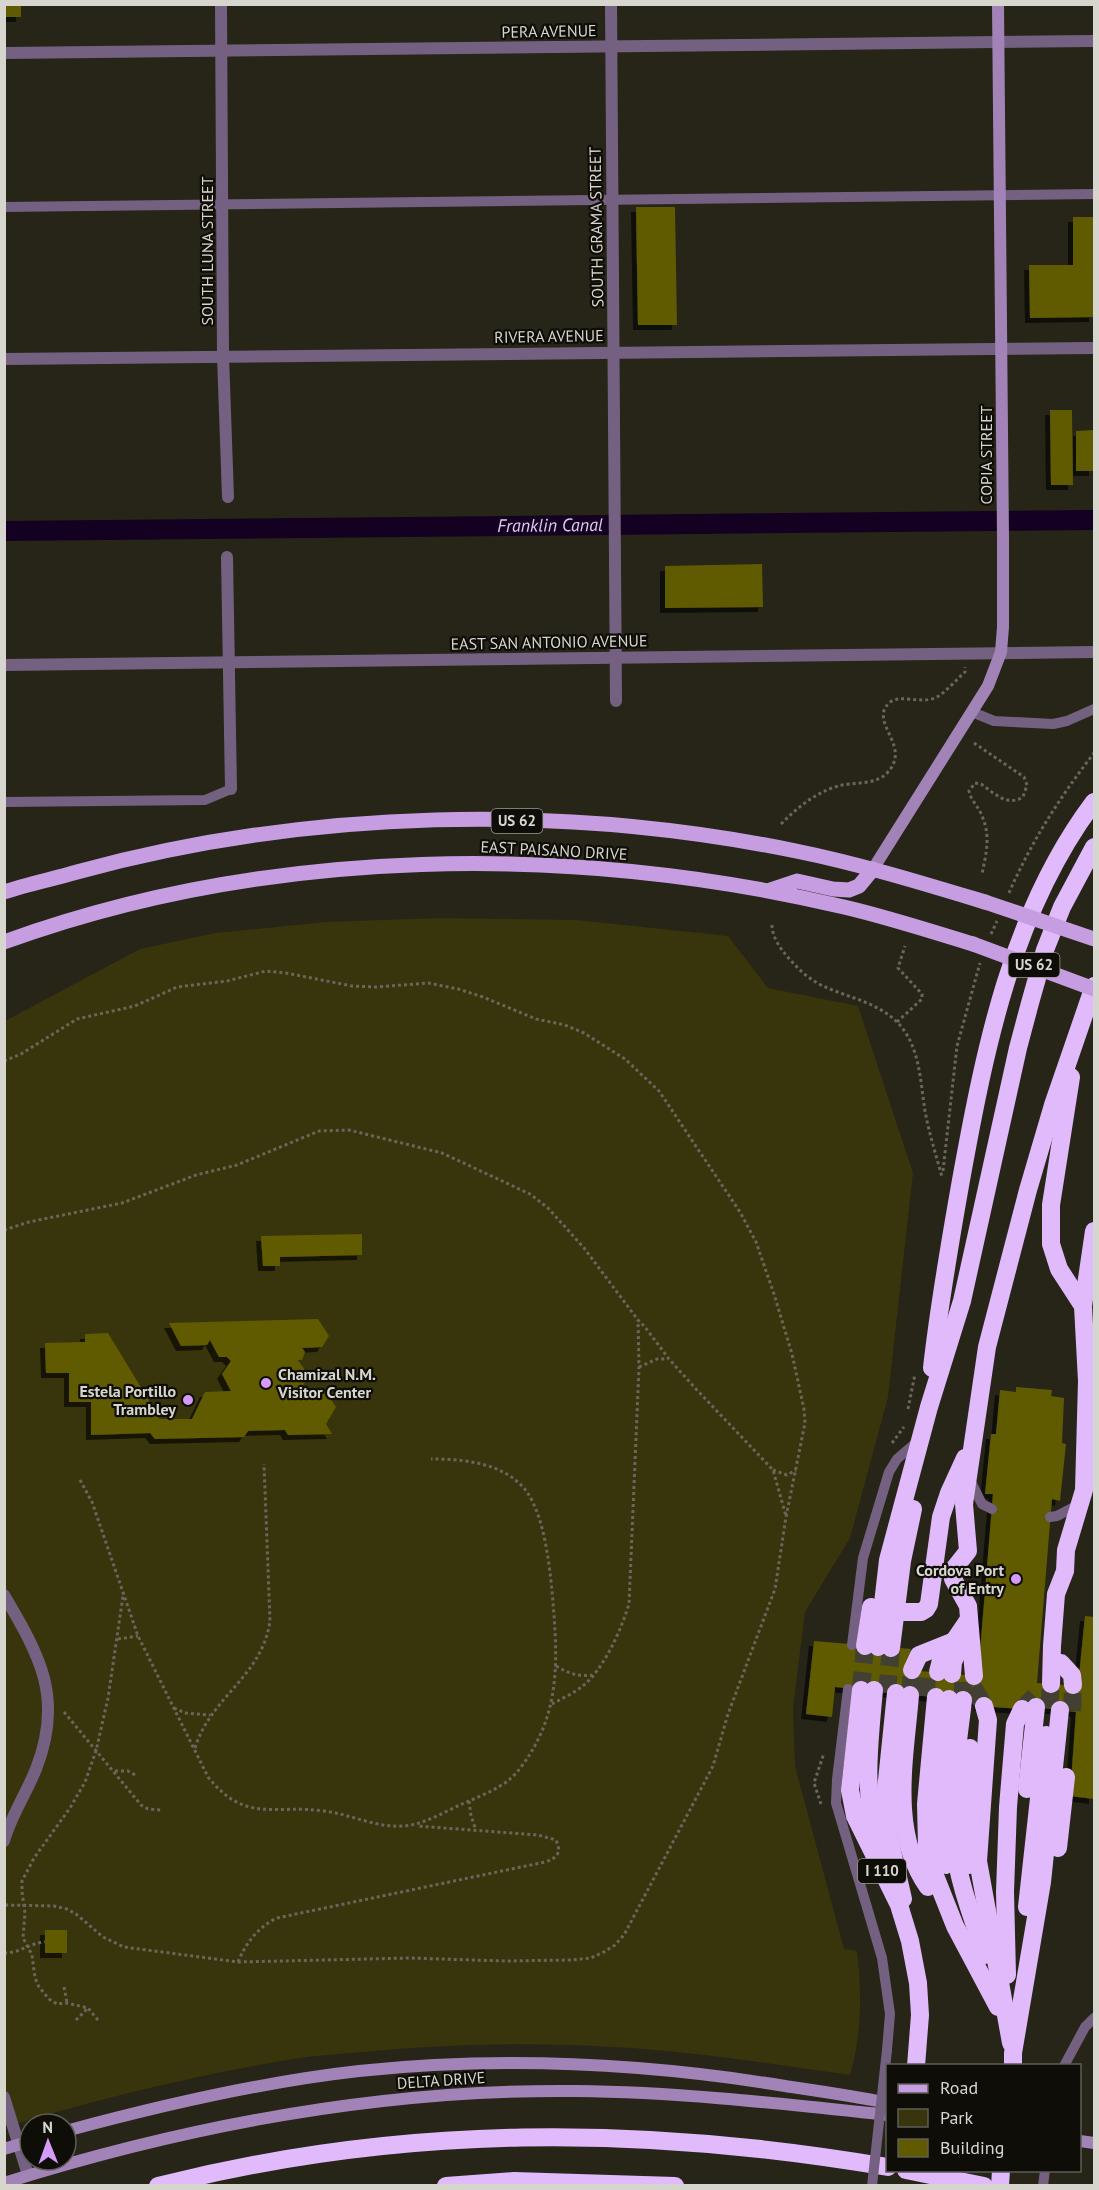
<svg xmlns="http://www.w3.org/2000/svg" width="1099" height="2190" font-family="'PT Sans',sans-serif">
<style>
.green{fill:#38340c}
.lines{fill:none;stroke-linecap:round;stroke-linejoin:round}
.canal{stroke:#140020;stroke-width:20}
.building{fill:#615a00;filter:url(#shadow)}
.highway-tunnel{stroke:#414032;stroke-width:18;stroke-dasharray:18 9;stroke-linecap:butt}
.path{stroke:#68675b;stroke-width:3;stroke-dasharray:3 3;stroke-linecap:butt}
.lane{stroke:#746181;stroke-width:10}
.street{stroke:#746181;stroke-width:12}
.secondary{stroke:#a283b7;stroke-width:12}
.primary{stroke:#c59de0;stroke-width:15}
.highway{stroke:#e0bafb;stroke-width:18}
.lane-bridge{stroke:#746181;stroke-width:10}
.primary-bridge{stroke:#c59de0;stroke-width:15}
.poi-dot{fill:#d59bfa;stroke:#0e0d08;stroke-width:2}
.labels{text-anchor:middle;stroke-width:4.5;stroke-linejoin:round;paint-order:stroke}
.shield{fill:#0e0d08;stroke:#9b9a93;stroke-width:1.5}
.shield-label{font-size:15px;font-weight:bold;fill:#d7d6ce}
.street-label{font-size:16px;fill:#d7d6ce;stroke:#0e0d08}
.poi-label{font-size:16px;font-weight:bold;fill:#d7d6ce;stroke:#0e0d08;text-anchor:end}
.water-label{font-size:18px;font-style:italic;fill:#e0c8f1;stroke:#0e0d08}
</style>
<defs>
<filter id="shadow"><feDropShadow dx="-5" dy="5" stdDeviation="0" flood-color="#0009"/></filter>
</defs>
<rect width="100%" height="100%" fill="#262517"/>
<path class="green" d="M 440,918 L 577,920 L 728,936 L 768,988 L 858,1006 L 913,1173 L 888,1397 L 850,1538 L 805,1612 L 793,1708 L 795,1766 L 844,1949 L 857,1951 C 862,1993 862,2033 850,2075 C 771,2064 692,2051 612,2047 C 529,2042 445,2044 363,2052 C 342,2054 321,2055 300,2058 C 200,2074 102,2098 5,2127 L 5,1021 L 140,949 L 215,933 L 326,922 Z"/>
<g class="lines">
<path class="canal" id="s1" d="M 4,531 L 1094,520"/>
</g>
<g class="building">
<rect x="4" y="4" width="17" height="13"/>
<polygon points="636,207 675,207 677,325 638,325"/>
<polygon points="1073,217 1094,217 1094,317 1030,318 1029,265 1073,265"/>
<polygon points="1050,410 1072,410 1073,485 1051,485"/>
<polygon points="1094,430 1094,471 1076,471 1076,431"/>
<polygon points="762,564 763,607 665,608 665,566"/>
<polygon points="362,1234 362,1255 280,1257 280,1266 263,1266 261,1236"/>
<polygon points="318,1319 329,1336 322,1347 302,1348 305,1352 302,1360 298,1360 309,1376 300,1390 325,1390 336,1407 326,1424 332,1434 288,1435 285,1430 248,1431 244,1437 155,1439 150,1433 91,1435 91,1402 69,1402 69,1373 46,1373 45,1343 85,1342 85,1334 108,1333 160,1419 192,1419 205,1392 231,1391 222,1374 231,1361 227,1357 219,1357 210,1340 207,1345 181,1346 169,1323"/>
<polygon points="1016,1387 1052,1390 1051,1396 1064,1398 1062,1443 1066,1444 1060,1501 1052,1499 1037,1683 1078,1686 1085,1616 1094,1617 1094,1799 1070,1796 1076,1712 1036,1707 1022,1709 979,1706 979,1702 973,1701 835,1687 832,1717 806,1714 814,1641 911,1649 908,1670 978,1676 993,1494 985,1494 991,1434 996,1434 1000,1390 1016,1392"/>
<rect x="45" y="1930" width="22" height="23"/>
</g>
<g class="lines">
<g class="highway-tunnel">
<polyline points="973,1687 984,1706"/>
<polyline points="861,1690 865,1646"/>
<polyline points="887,1693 891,1648"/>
<polyline points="910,1695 912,1670"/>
<polyline points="925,1696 928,1672"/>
<polyline points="963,1700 963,1675"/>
<polyline points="1049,1708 1051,1684"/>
<polyline points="1022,1709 1038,1693"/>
<polyline points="1072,1711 1073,1685"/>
</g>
<g class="path">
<path d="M 974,743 L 1024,777 L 1027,785 L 1023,797 C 1007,807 994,793 981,784 L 975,783 L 969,791 C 971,801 979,807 982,816 C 991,836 986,854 982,874"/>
<path d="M 781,824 C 798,807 815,793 838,786 C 853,782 875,785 886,774 C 914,747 868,723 889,703 C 900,693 922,705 937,697 C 947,691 956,680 965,672 L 965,667"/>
<path d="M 1009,893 C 1031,842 1060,797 1094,753"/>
<path d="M 772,925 C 772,934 777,943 782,950 C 793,964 806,978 823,986 C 847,997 876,1002 896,1021 C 920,1044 920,1080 925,1111 C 929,1133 936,1155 942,1177"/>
<polyline points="991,934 997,921"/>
<polyline points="897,1022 922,999 922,994 898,968 905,946"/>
<polyline points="4,1061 21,1054 77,1019 135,1006 177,987 227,981 266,971 286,973 352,986 377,987 428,983 458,989 483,997 536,1019 565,1025 584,1033 625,1059 659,1091 740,1212 756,1242 774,1294 792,1354 804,1409 805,1423 786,1517 775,1589 728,1714 713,1766 624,1935 615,1945 604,1952 591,1958 571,1960 506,1961 409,1958 238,1962 124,1947 103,1937 76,1914 67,1909 54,1906 4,1905"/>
<polyline points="943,1171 957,1046 980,963"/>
<polyline points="4,1230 29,1222 122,1203 196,1175 237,1165 319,1131 349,1130 442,1153 530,1194 548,1208 584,1248 638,1320 645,1327 669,1359 695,1388 773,1470 786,1516"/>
<polyline points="639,1367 657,1359 668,1359"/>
<polyline points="908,1409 915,1374"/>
<polyline points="892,1443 904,1427"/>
<polyline points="773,1470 787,1475 796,1470"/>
<path d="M 80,1480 L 92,1502 L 138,1636 L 208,1777 C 246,1824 273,1804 324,1811 C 350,1814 376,1828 403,1826 C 423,1825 444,1812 462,1804 C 478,1797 497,1790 510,1779 C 518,1772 525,1762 530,1754 C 562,1703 557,1649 552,1591 C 549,1561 543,1505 520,1484 C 497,1462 461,1459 431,1459"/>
<polyline points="118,1639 138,1636"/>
<path d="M 556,1666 C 568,1673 578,1677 592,1675"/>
<path d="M 552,1704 C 561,1699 572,1694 580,1688 C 603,1672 621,1630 629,1604 L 639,1367 L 638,1320"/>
<polyline points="174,1708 185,1713 210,1715"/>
<polyline points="64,1712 141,1805 148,1809 161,1810"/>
<path d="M 195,1748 C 211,1696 262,1677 270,1621 L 264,1464"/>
<polyline points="115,1771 128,1771 137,1776"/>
<polyline points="469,1801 471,1816 476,1830"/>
<polyline points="821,1804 814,1783 824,1753"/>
<path d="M 4,1953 C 21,1953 29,1943 45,1942"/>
<path d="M 238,1962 C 246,1943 258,1927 277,1918 L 545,1862 C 557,1858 562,1853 556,1840 L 538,1835 L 417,1826"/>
<polyline points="64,1987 67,2003"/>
<polyline points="76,2020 87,2009"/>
<polyline points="98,2020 88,2008 67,2003 57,2004 49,1999 39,1987 35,1978 32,1955 23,1938 25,1913 22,1892 22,1881 34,1858 70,1808 85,1782 96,1751 108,1698 123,1596"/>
</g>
<g class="lane">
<polyline points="4,207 1094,194"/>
<polyline points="972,712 994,721 1053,724 1067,721 1094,709"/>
<polyline points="4,802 205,800 231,789"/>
<polyline points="970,1480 982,1504 992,1509"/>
<polyline points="1050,1517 1057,1516 1080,1504"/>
<polyline points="852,1645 863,1558 889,1472 897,1459 918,1441"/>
<polyline points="848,1689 837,1779 836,1803 882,1958 890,2014 887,2050"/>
<polyline points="1064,2066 1085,2027 1094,2018"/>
<polyline points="1043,2186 1045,2170"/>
</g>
<g class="street">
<polyline points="221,4 223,356 228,497"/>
<polyline points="611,4 616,701"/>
<polyline points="4,53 1094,41"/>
<polyline points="4,359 1094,348"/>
<polyline points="227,557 231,789"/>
<polyline points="4,665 1094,652"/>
<path d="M 4,1595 C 40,1656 64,1698 36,1769 C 26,1794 11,1816 4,1841"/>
<polyline points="4,2097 28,2175"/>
</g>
<g class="secondary">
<polyline points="873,869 988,686 1001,652 1003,627 1003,537 998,4"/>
<path d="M 66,2131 C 162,2105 260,2082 359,2071 C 502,2056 644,2063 785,2086 C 819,2091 854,2096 888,2103"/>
<polyline points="1080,2141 1094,2143"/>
<polyline points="4,2149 30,2141"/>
<path d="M 4,2183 C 189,2125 382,2089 576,2091 C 680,2092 784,2104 888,2115"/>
</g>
<g class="primary">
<polyline points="770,890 797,881 833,889 849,890 859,886 873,869"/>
<path d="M 4,892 C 28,884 53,879 77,872 C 307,809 562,803 796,851 C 860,864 922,883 985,902"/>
<path d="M 4,942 C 268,846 573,843 844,907 C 887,917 930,931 973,944"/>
</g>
<g class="highway">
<polyline points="1071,1077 1051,1205 1051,1244 1059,1269 1083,1306"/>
<path d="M 932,1368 C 939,1305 950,1242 961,1180 C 985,1048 1012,911 1094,802"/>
<polyline points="872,1612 921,1612 926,1609 929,1604 941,1517 949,1493 965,1458"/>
<polyline points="865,1646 871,1607"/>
<polyline points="878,1647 888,1560 929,1407 962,1301 1018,1048 1030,1003 1045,950 1062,907 1094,847"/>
<polyline points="891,1648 902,1561 913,1509"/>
<polyline points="1061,1663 1072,1675 1073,1685"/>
<polyline points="912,1670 919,1655 954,1641"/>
<polyline points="938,1672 941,1660 969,1619"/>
<polyline points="952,1674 953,1662 961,1644"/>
<polyline points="974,1676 968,1606 953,1579 953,1570 968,1551 964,1504 987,1347 1028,1190 1053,1105 1094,986"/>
<polyline points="1051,1684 1052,1646 1056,1594 1065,1571 1066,1550 1084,1490 1087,1381 1083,1306 1094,1231"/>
<polyline points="861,1690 850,1790 855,1816 899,1905 910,1941 918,1983 920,2015 916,2066"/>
<path d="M 874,1690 C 869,1745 862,1795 880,1849"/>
<polyline points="896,1693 885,1800 889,1838 903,1899"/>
<path d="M 910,1695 C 905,1758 889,1832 928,1887"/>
<polyline points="936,1697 926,1804 927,1846 932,1868 955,1926 998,2007"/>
<path d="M 963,1700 C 958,1746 948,1798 954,1843 C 958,1881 973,1919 985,1955"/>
<polyline points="984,1706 988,1720 978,1861 1011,2043"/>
<polyline points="1027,1789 1036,1707"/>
<polyline points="1058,1848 1066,1777"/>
<polyline points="946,1865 940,1838 939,1822 949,1699"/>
<polyline points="969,1865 966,1830 970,1748"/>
<polyline points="1027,1907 1046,1735"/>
<polyline points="1007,1975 1005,1892 1008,1807 1015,1724 1022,1709"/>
<polyline points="1013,2066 1013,2053 1042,1882 1060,1710"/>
<polyline points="906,2170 984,2186"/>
<path d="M 158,2186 C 402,2124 641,2125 888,2167"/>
<polyline points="446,2186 514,2181 675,2186"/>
<polyline points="1000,2186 1001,2170"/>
</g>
<polyline class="lane-bridge" points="872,2186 887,2050"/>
<g class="primary-bridge">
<polyline points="985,902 1094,939"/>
<polyline points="973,944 1094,989"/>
</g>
</g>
<g class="poi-dot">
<circle cx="266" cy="1383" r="6"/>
<circle cx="188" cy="1400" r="6"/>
<circle cx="1016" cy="1579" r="6"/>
</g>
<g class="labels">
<g class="shield">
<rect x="491.5" y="809" width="51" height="24" rx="4.5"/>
<rect x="1008.5" y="953" width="51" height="24" rx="4.5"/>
<rect x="858" y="1859" width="48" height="24" rx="4.5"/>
</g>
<g class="shield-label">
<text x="517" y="826">US 62</text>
<text x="1034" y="970">US 62</text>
<text x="882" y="1876">I 110</text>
</g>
<g class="street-label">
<text transform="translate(549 31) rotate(-1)" y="6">PERA AVENUE</text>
<text transform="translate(596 227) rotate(-91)" y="6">SOUTH GRAMA STREET</text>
<text transform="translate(207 251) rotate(-90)" y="6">SOUTH LUNA STREET</text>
<text transform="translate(549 336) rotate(-1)" y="6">RIVERA AVENUE</text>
<text transform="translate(986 455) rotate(-90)" y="6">COPIA STREET</text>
<text transform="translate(549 642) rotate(-1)" y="6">EAST SAN ANTONIO AVENUE</text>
<text transform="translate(554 850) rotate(3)" y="6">EAST PAISANO DRIVE</text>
<text transform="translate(441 2080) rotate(-4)" y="6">DELTA DRIVE</text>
</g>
<g class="poi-label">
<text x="278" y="1380" text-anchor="start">Chamizal N.M.<tspan x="278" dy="18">Visitor Center</tspan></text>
<text x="176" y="1397">Estela Portillo<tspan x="176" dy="18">Trambley</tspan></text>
<text x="1004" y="1576">Cordova Port<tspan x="1004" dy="18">of Entry</tspan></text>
</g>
<g class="water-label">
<text dy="6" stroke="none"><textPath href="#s1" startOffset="546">Franklin Canal</textPath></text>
</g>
</g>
<rect width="1099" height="2190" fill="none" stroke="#d7d6ce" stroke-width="12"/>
<rect x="886" y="2064" width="195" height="108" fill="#0e0d08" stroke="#5e5d57" stroke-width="1.5"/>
<rect x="898" y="2084" width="30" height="9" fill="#c59de0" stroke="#5e5d57" stroke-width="1.5"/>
<text x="940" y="2094" font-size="18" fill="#d7d6ce">Road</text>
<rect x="898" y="2109" width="30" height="18" fill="#38340c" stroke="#5e5d57" stroke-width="1.5"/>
<text x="940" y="2124" font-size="18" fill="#d7d6ce">Park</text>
<rect x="898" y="2139" width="30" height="18" fill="#615a00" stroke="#5e5d57" stroke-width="1.5"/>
<text x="940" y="2154" font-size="18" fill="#d7d6ce">Building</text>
<g transform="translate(48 2142) rotate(359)"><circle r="28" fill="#0e0d08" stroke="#5e5d57" stroke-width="1.5"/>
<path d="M0-4.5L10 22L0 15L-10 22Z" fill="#d59bfa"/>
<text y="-9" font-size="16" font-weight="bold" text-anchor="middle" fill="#d7d6ce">N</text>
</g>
</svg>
